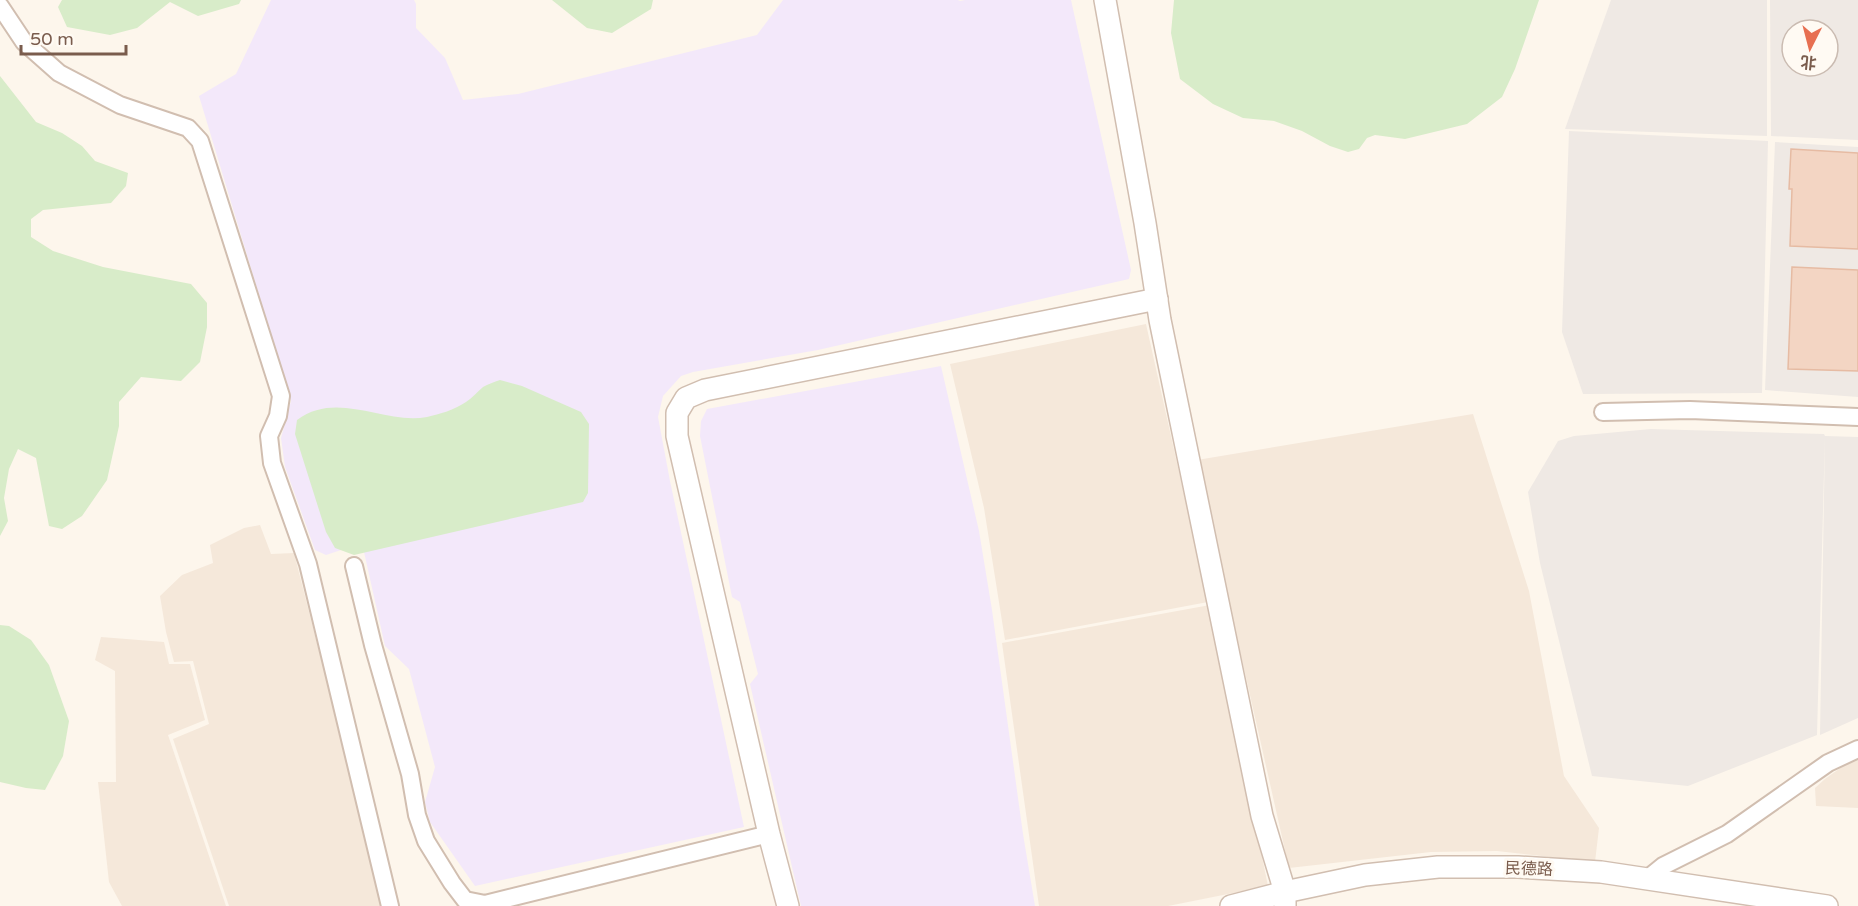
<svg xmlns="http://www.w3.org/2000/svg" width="1858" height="906" font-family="'Varela Round','Noto Sans SC',sans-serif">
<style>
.residential{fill:#f5e8da}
.industrial{fill:#efe9e4;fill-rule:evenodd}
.education{fill:#f3e8fa}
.green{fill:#d8ecc9}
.building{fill:#f3d5c3;stroke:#e6bba3;stroke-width:1.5}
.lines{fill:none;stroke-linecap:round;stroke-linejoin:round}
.minor-casing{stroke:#d1beb0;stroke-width:20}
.tertiary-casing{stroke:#d1beb0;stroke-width:24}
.minor{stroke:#fff;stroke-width:16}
.tertiary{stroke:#fff;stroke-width:21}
.labels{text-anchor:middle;stroke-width:6;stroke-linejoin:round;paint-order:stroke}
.street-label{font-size:16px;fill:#7a5c4d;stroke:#fffaf3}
</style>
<rect width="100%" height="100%" fill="#fdf6ec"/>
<g class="residential">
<polygon points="1146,324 1208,602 1005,640 984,508 950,364"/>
<polygon points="1473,414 1529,591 1564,776 1599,828 1595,862 1497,851 1431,852 1289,868 1197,460"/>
<polygon points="260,525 271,554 294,553 384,906 229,906 173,739 209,724 193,661 174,662 166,632 160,596 182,575 213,563 210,545 244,528"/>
<polygon points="1210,605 1268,886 1168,906 1039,906 1002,643"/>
<polygon points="101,637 164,642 169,664 190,664 205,720 168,735 226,906 122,906 109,882 98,782 116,782 115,671 95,660"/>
<polygon points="1858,759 1858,808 1816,806 1815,788 1825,779 1846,764"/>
</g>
<g class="industrial">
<polygon points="1611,0 1767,0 1767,136 1565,129"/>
<path d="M 1770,0 L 1858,0 L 1858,140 L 1771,136 ZM 1792,30 L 1828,30 L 1828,66 L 1792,66 Z"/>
<polygon points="1569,131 1768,141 1762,393 1583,394 1562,332"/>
<polygon points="1775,142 1858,147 1858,397 1765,390"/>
<polygon points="1651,429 1824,434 1825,436 1858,437 1858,718 1820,735 1825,436 1817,735 1688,786 1592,776 1540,563 1528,492 1558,441 1574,436"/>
</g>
<g class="education">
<polygon points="271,0 414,0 416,4 416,28 445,58 463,100 518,94 757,35 783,0 958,0 960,1 965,0 1071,0 1131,270 1129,279 818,350 693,372 681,376 663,396 658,417 670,481 744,827 475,886 430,822 425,802 435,767 409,669 385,646 362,543 326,555 315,550 285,467 281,438 291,401 199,96 236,74"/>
<polygon points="941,366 979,531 992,610 1023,834 1035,906 801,906 750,684 758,674 740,602 732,597 700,436 701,421 707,409"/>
</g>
<g class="green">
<polygon points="62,0 241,0 239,4 198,16 170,2 137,28 110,35 67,27 58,7"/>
<polygon points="552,0 653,0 651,9 612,33 587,28"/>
<polygon points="1174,0 1539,0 1515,69 1502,97 1467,124 1405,139 1375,135 1367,138 1359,149 1348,152 1330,146 1302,131 1274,121 1243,118 1213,104 1180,79 1171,33"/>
<polygon points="0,76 36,122 62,133 82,146 95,161 128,173 126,186 111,203 43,210 31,219 31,237 53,251 103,267 191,284 207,303 207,327 200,362 181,381 141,377 119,402 119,426 107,480 82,516 62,529 49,526 36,458 18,449 9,469 4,498 8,521 0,536"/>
<path d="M 500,380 L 522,386 L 581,412 L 589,424 L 588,493 L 583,502 L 354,555 L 335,548 L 326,532 L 295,434 L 297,420 C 338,390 384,425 427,417 C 440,414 454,410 466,402 C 472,398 477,392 483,387 C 488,384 494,382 500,380 Z"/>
<polygon points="0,625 9,626 31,640 49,665 69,721 63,756 45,790 26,788 0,782"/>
</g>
<g class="building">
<polygon points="1791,149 1858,153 1858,249 1790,246 1792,189 1789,189"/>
<polygon points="1792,267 1858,270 1858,371 1788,369"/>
</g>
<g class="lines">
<defs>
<g id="minor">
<polyline points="0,6 24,42 59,73 120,105 188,128 200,141 281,396 278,416 269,436 272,463 308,564 390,906"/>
<polyline points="1603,412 1690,410 1858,417"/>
<polyline points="354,566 373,645 410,774 417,815 426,841 452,883 465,900 485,904 769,834"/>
<polyline points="1647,879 1663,866 1727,834 1828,763 1858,749"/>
</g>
<g id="tertiary">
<polyline points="1105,0 1145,223 1160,320 1262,816 1285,892 1285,906"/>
<polyline points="788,906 769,834 677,436 677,413 686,398 705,390 1157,299"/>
<polyline points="1231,906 1285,892 1365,875 1438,867 1518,867 1601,872 1827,906"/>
</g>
</defs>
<use href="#minor" class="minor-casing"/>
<use href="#tertiary" class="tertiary-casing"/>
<use href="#minor" class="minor"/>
<use href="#tertiary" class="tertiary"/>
</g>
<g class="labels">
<g class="street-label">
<text transform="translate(1529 868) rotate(2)" y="6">民德路</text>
</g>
</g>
<g transform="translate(1810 48) rotate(186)"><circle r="28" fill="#fffaf3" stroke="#cabbb1" stroke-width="1.5"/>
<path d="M0-4.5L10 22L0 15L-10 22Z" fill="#e76f51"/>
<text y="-9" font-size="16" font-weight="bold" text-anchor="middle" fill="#7a5c4d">北</text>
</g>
<path d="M21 45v9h105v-9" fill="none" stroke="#7a5c4d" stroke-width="3"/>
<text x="30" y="45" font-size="18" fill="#7a5c4d" stroke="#fffaf3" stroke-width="4.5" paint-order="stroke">50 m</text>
</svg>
